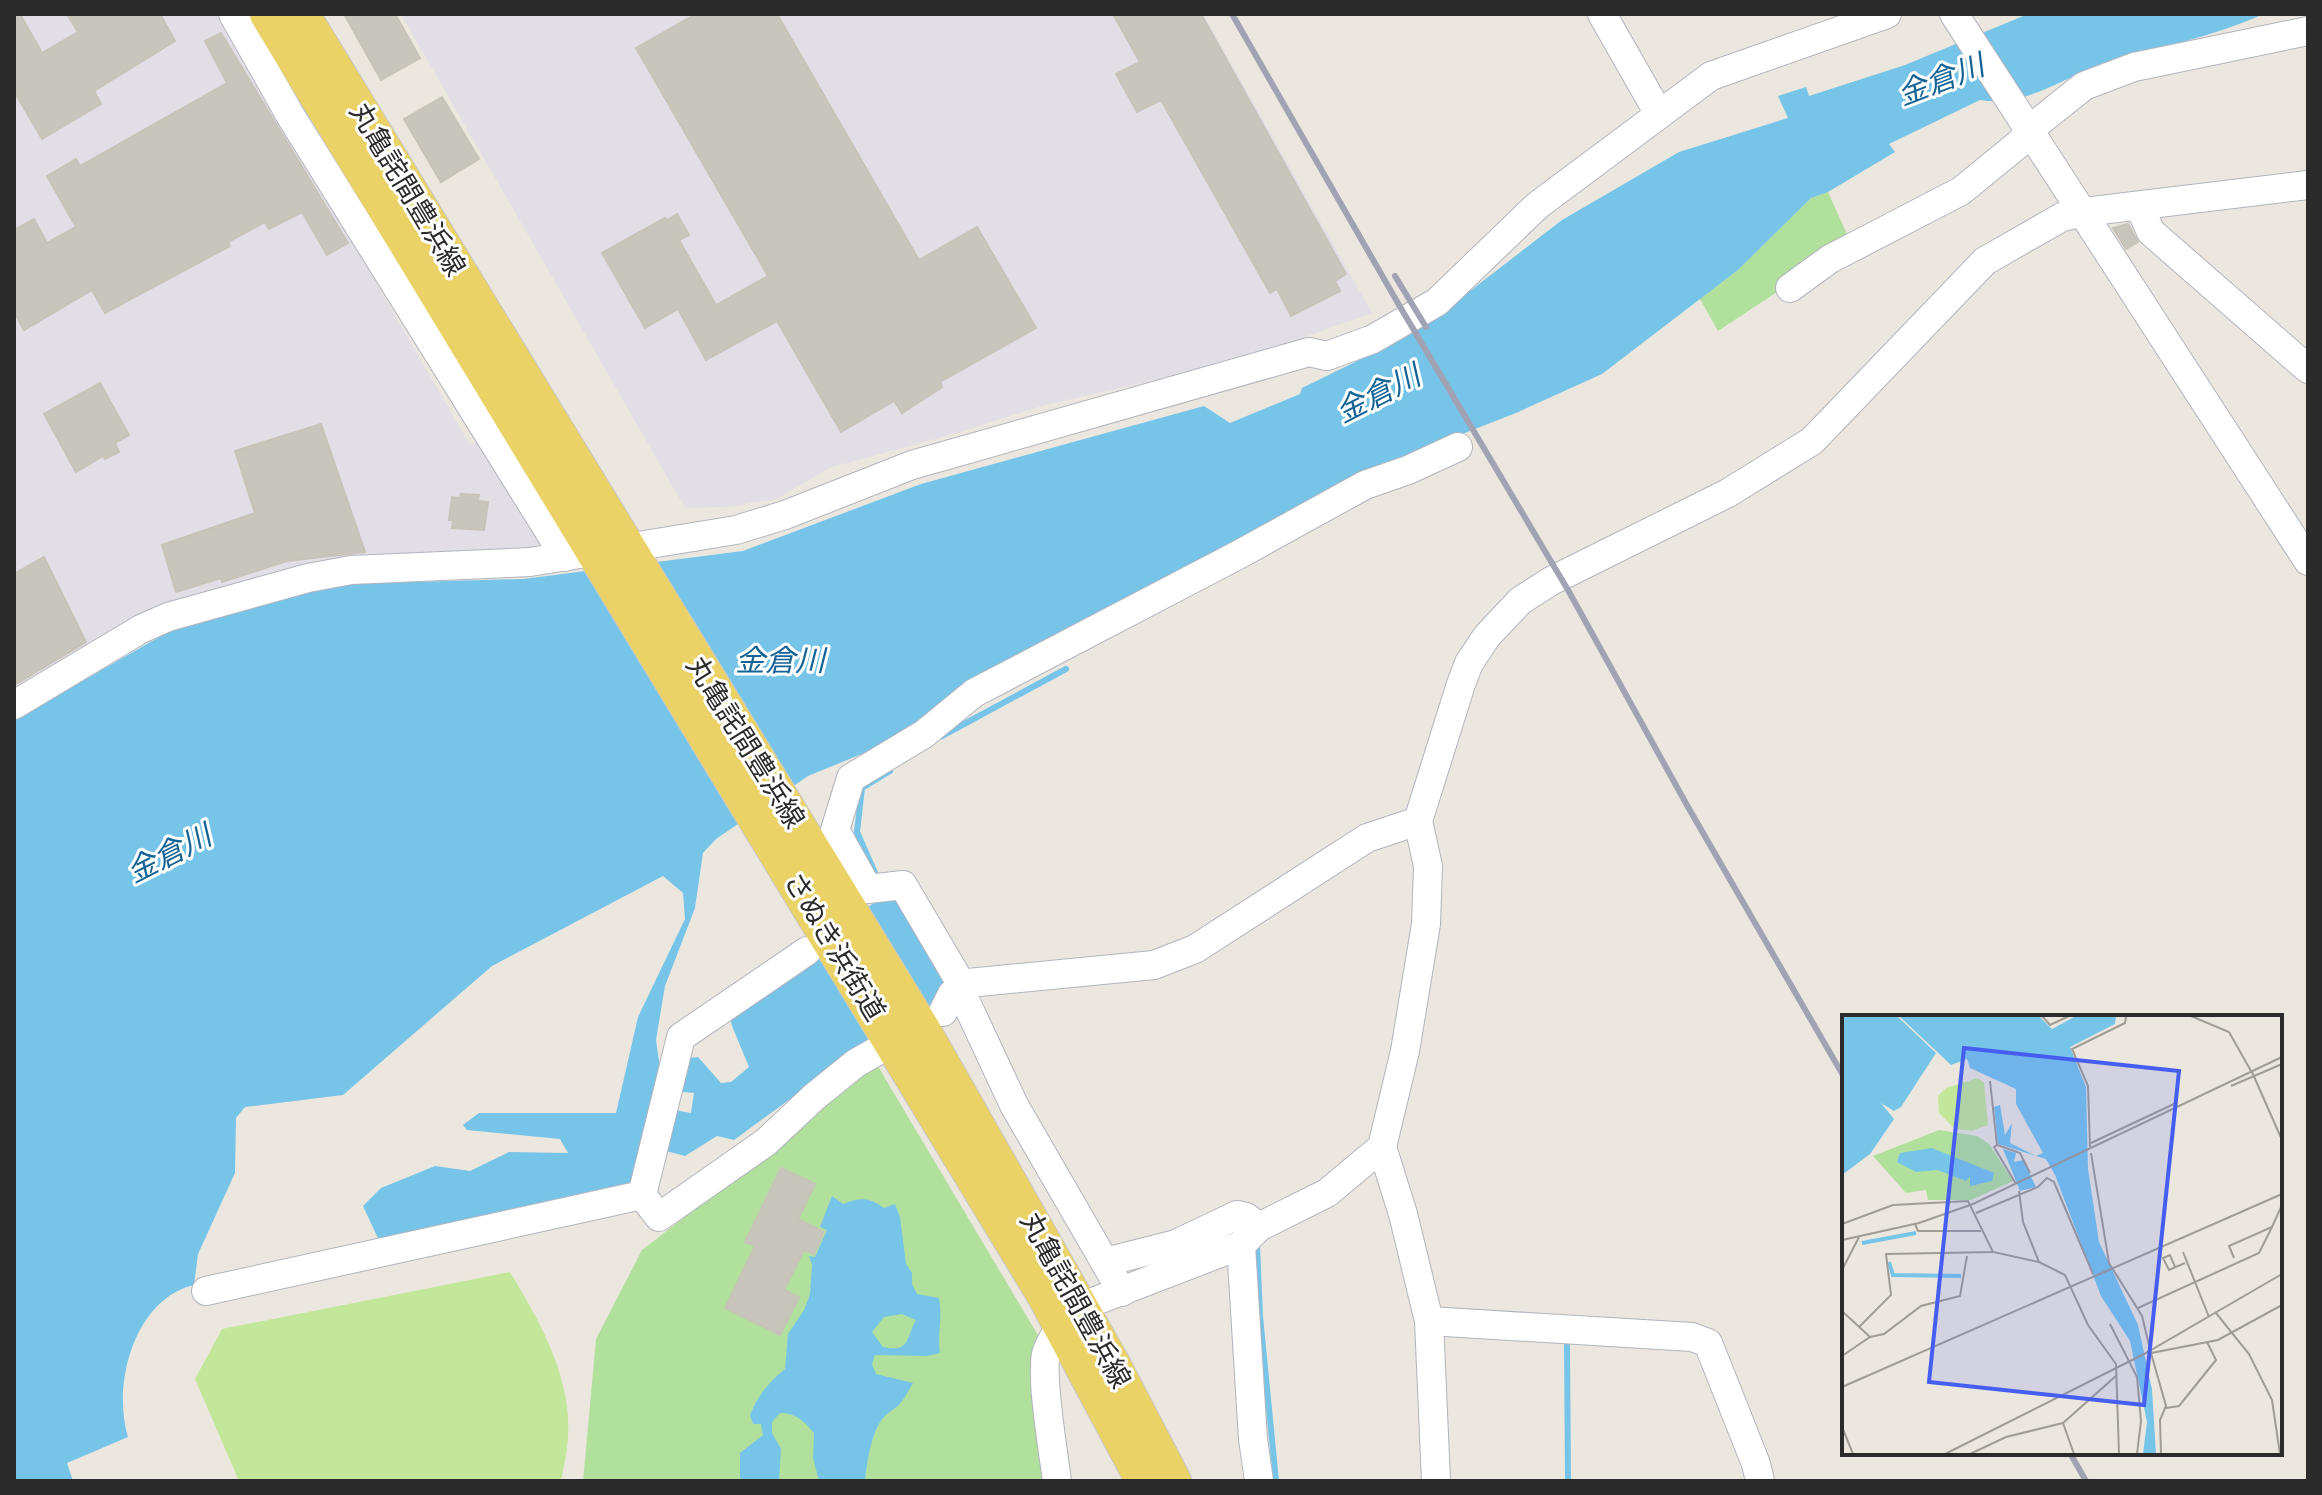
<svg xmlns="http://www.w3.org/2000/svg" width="2322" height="1495" font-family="'Asap Condensed','Noto Sans JP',sans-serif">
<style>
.industrial{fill:#e1dee5}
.green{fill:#b1e09d}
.pitch{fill:#c2e79a}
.water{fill:#77c4e9;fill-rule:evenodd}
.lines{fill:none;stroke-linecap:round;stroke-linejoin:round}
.stream{stroke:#77c4e9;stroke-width:6}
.building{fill:#c8c5bc;stroke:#c8c3b8;stroke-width:2}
.minor-casing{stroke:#b1b4be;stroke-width:30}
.major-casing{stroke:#c8c8c8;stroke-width:38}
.minor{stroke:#fff;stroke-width:28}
.major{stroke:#ead266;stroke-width:36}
.rail{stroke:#a1a3b4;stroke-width:6}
.labels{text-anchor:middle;stroke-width:6;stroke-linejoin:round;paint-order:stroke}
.street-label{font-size:28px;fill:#2b2b2b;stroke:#fff}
.water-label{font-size:30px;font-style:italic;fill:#146396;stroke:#fff}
.inset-river{fill:none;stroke:#77c4e9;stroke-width:4}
.inset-road{fill:none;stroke:#9f9c96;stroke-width:2}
.view{fill:#465df1;fill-opacity:0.15;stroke:#465df1;stroke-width:4}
.inset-edge{fill:none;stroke:#2b2b2b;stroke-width:4}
</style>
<rect width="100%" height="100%" fill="#ece7de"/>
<g class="industrial">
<polygon points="14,14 221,14 470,445 480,441 543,544 541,550 171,609 14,699"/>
<polygon points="401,14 1203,14 1372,313 1232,363 1045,405 957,433 829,468 777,499 725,507 685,508"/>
</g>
<g class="green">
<polygon points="1828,192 1851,243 1718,331 1700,299 1738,270 1811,198"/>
<polygon points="876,1063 1039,1337 1046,1481 583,1481 596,1339 642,1250 817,1115 818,1107"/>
</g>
<path class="pitch" d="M 510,1272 C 540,1322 572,1377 568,1438 C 567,1452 564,1467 561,1481 L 239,1481 L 195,1379 L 222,1329 Z"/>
<g class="water">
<path d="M 2028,14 L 2264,14 C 2214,36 2161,47 2109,62 C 2066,75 2027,108 1980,100 L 1889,144 L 1895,152 L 1828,192 L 1811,198 L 1738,270 L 1602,374 L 1516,413 L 1452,438 L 891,742 L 808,776 L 716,839 L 703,853 L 695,908 L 665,986 L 656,1040 L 662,1082 L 631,1191 L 382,1247 L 363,1206 L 381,1188 L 435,1166 L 470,1171 L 509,1152 L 568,1153 L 560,1139 L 467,1130 L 463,1125 L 479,1113 L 616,1113 L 638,1017 L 685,919 L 683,893 L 663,876 L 492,966 L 343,1095 L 245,1107 L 236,1118 L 235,1173 L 198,1254 L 194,1285 C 134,1299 112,1385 128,1437 L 67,1463 L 73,1481 L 14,1481 L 14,720 L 175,628 L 340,584 L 523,579 L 743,551 L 921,484 L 1204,406 L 1230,423 L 1300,394 L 1302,388 L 1398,341 L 1444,311 L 1562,220 L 1679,152 L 1788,118 L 1778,96 L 1806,87 L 1809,96 L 1905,65 Z"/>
<polygon points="882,897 902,902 955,984 934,1009 864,1045 734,1140 717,1136 685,1156 666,1151 669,1109 691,1113 694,1093 675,1091 680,1059 698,1057 721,1083 731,1082 749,1067 732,1026 728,1009"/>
<path d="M 832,1196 L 843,1204 C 860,1197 869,1197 884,1208 L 895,1204 L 900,1217 L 906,1264 L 912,1273 L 912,1284 L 917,1294 L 939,1298 C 943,1317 937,1334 940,1353 L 927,1356 L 875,1355 L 872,1364 L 876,1374 L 913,1383 C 908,1391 904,1400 898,1406 C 893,1410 887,1413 883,1418 C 871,1433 867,1462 865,1481 L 819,1481 L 813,1458 L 814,1433 C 804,1421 796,1413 780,1413 L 772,1422 L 772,1433 L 781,1449 L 779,1481 L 750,1481 L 740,1478 L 740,1453 L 763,1435 L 761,1424 L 753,1424 L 750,1415 C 758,1395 768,1383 785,1369 L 788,1334 L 804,1310 L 810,1294 L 812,1265 L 809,1256 L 815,1257 L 827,1230 L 820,1227 ZM 902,1314 L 916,1320 C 906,1337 911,1353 883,1347 L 872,1332 L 884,1317 Z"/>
</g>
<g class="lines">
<g class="stream">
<polyline points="942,736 1066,669"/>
<polyline points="875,873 857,832 862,788 890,771"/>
<polyline points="1254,1243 1257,1245 1260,1316 1276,1481"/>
<polyline points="1567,1345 1568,1481"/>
</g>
</g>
<g class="building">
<polygon points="14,14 20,14 42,53 78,32 67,14 160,14 175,41 94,91 101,104 42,139 14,91"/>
<polygon points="344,14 395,14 420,58 381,80"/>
<polygon points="696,14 777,14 919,260 977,227 1036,328 940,382 942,387 902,413 894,401 841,432 777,321 706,360 678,309 645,328 602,253 665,218 668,220 677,214 689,235 679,240 716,305 768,276 636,48"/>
<polygon points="1113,14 1201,14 1346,274 1335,281 1340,291 1291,316 1277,289 1270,293 1161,100 1137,112 1116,74 1140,62"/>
<polygon points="221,33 348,243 327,255 302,212 269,229 265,222 228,242 230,246 105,313 92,290 24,330 14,312 14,230 34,219 47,243 76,227 47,176 76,159 80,166 227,83 205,41"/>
<polygon points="442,97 479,159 441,182 404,119"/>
<polygon points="2128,224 2138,242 2126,249 2113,228"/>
<polygon points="100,383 129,435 115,443 119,452 105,459 103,456 76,472 44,414"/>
<polygon points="321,424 365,552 287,561 222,582 221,578 176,592 162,545 255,513 235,451"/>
<polygon points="461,494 479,495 478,501 488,502 484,530 452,528 453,520 449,520 452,497 460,498"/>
<polygon points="44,557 86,642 14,685 14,574"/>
<polygon points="781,1168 815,1184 798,1219 824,1232 814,1254 804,1250 784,1290 799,1297 780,1335 725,1308 755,1246 745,1242"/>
</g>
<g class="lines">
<defs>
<g id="minor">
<polyline points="233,14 290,115 565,557"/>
<polyline points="1602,14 1659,114"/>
<polyline points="1954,14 2308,561"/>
<polyline points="2139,206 2151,232 2308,369"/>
<polyline points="1790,288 1830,259 1961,191 2021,142 2030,129 2084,86 2134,67 2308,31"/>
<polyline points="626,548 736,530 785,515 912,465 1309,352 1327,356 1373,339 1437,302 1538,205 1711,76 1887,14"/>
<polyline points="14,705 141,629 168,617 308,578 351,570 530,562 580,554"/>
<polyline points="943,1012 952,994 968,983 1154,965 1195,949 1367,838 1418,821"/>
<polyline points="1382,1147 1403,1214 1429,1321 1436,1481"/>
<polyline points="642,1195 659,1217 766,1142 814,1097 856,1063 893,1042"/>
<polyline points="1241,1245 1253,1439 1259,1481"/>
<polyline points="1105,1262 1176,1244 1237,1215 1246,1217 1259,1227"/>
<polyline points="206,1291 642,1195 681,1037 807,951"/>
<polyline points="1122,1292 1014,1105 965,1000 963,987 903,885 868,889 835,830 851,778 924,734 974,693 1238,555 1365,485 1408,470 1458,447"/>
<polyline points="1429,1321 1692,1337 1708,1343 1756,1464 1760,1481"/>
<path d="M 1057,1481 C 1054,1456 1039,1370 1047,1351 C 1054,1333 1065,1320 1080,1307 L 1241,1245 L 1259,1227 L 1327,1193 L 1382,1147 L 1405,1051 L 1426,924 L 1428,866 L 1418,821 L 1461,684 L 1469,663 L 1487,636 L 1520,601 L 1551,581 L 1728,493 L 1812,441 L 1985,261 L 2062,217 L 2084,212 L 2308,185"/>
</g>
<g id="major">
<polyline points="268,14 1045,1295 1144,1481"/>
<polyline points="301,14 921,1028 1113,1366 1173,1481"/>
</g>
</defs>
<use href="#minor" class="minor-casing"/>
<use href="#major" class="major-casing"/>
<use href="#minor" class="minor"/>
<use href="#major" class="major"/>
<g class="rail">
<polyline points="1232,14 1399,305 1568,590 1688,807 1844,1077"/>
<polyline points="1395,276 1426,327"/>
<polyline points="2070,1453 2086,1481"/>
</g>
</g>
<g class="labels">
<g class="street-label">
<text transform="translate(408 189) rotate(59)" y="10">丸亀詫間豊浜線</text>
<text transform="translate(746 742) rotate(58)" y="10">丸亀詫間豊浜線</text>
<text transform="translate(835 946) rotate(59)" y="10">さぬき浜街道</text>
<text transform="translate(1076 1300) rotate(61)" y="10">丸亀詫間豊浜線</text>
</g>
<g class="water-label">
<text transform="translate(1941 80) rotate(-21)" y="10">金倉川</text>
<text transform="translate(1378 394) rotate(-27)" y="10">金倉川</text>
<text x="780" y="671">金倉川</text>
<text transform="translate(169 854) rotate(-27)" y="10">金倉川</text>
</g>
</g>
<g transform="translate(1842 1015)">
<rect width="440" height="440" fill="#ece7de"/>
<path d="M 97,115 L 135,121 L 147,129 L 171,166 L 129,185 L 86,185 L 84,175 L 64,178 L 31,141 Z" fill="#b1e09d"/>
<path d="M 136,63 L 142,68 L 146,110 L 129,116 L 113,114 L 97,98 L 96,81 L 104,73 Z" fill="#c2e79a"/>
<path d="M 0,1 L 55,1 L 94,38 L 59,92 L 52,96 L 39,88 L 52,104 L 28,139 L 0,160 ZM 57,1 L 197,1 L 210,14 L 234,1 L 274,1 L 273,9 L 228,32 L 244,72 L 246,154 L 257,227 L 296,310 L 310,374 L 314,439 L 301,439 L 305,407 L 288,326 L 259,281 L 213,160 L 204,144 L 156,129 L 152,92 L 158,90 L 163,120 L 170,108 L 168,128 L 194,141 L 201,138 L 174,89 L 174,74 L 128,53 L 125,44 L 109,50 ZM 90,133 L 152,158 L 150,166 L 128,171 L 128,161 L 124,166 L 95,155 L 74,157 L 55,147 L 58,138 ZM 161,134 L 174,138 L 172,147 L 181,145 L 194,172 L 178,176 Z" fill="#77c4e9"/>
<path class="inset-river" d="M 20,228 L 74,218M 47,247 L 51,260 L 119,261"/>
<path class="inset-road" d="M 200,1 L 208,10 L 227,1M 349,1 L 387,17 L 409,56M 410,57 L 440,125M 148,66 L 155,130 L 178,138 L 188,158M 389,71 L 440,49M 249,128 L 334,88M 155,130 L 152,132 L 174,169M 248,132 L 246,71 L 230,34 L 283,8 L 284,2M 249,138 L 267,248 L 300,301 L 309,338 L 376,325 L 440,290M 177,176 L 181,207 L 197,247M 134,198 L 196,172 L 205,163 L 212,167 L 251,259M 0,209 L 51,190 L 126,186 L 151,237 L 197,247 L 223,260 L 246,310 L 274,349 L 277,439M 73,209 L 76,216 L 139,216M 0,225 L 77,208 L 131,189 L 440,42M 341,237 L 367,302M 392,243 L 387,231 L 430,212 L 440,190M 333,252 L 328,240 L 321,243 L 327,255 L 343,248M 0,255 L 17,222M 296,293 L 417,238 L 430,212M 0,296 L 28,322M 374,298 L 407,339 L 430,385 L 438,439M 268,309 L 295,362 L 299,406 L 295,439M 17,312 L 49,280 L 44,239 L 151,237M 309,338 L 324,391 L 318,405 L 319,439M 0,341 L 28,322 L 42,319 L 79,291 L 118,281 L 125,241M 0,372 L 440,179M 324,393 L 337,391 L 374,345 L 365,327M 221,408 L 232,439M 0,412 L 11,439M 103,439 L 302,339 L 440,259M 128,439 L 164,422 L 221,408 L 275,360"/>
<path class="view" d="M 122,33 L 337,56 L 302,390 L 87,367 Z"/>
<rect width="440" height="440" class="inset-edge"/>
</g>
<rect width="2322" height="1495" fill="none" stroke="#2b2b2b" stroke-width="32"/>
</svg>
